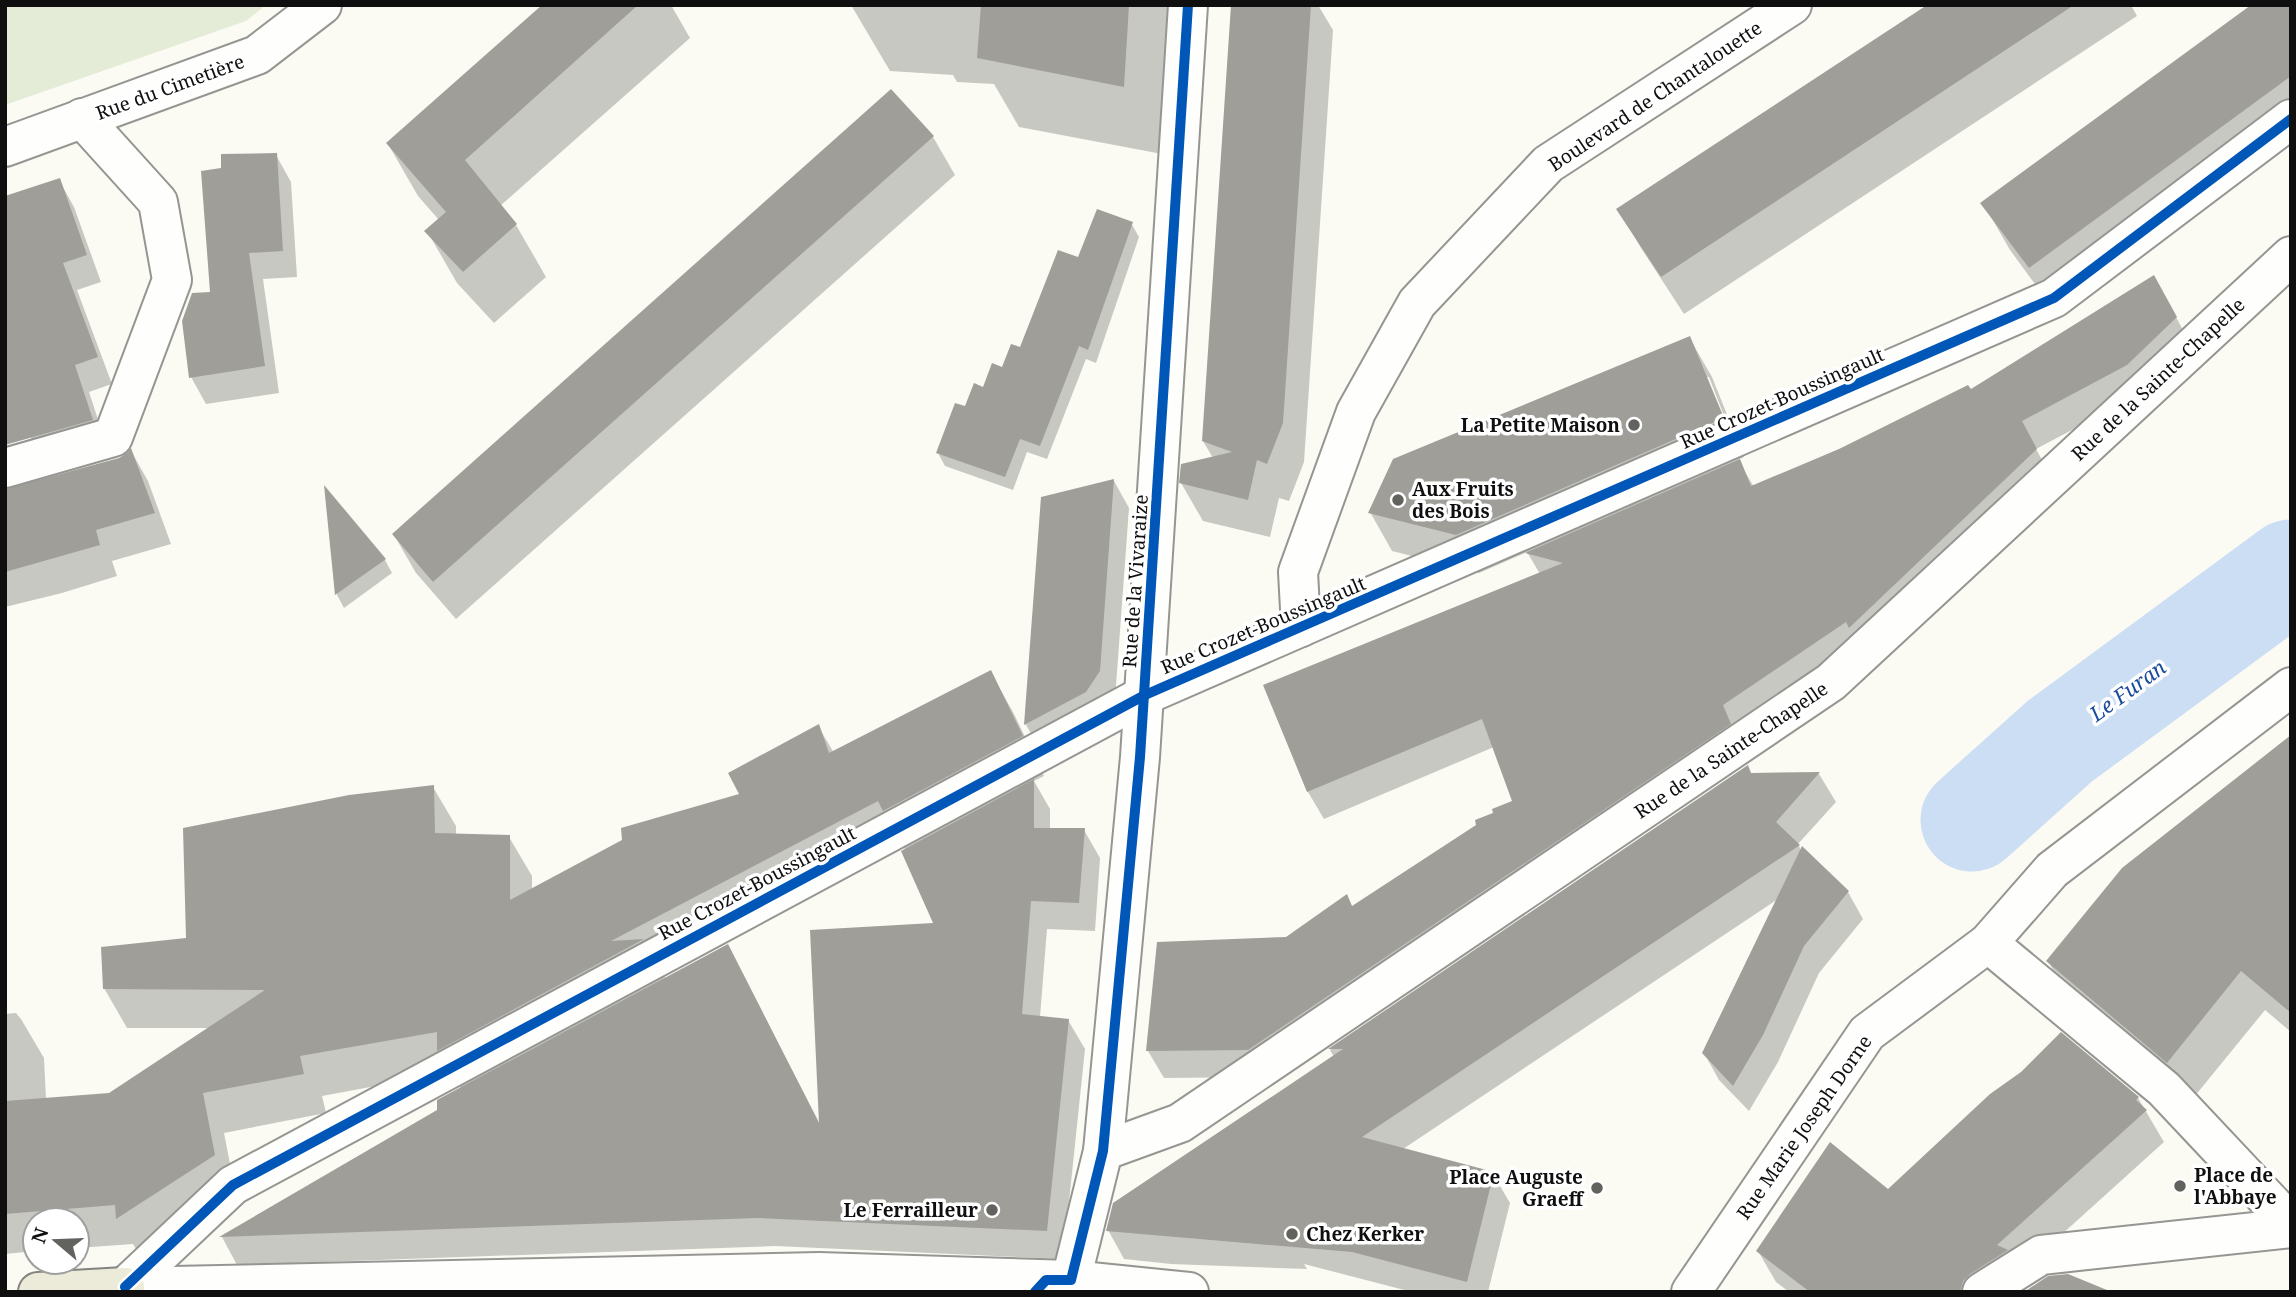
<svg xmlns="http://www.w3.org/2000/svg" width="2296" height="1297" font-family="'Noto Serif',serif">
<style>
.cemetery{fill:#e4ecd8}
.shadow{fill:#0003;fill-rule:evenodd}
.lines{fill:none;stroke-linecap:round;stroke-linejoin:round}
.river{stroke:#ccdef4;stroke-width:103}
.building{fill:#9f9e99}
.minor-casing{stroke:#959592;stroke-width:42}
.major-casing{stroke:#83837f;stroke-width:42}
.minor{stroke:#fefefd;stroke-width:38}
.major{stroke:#ecebda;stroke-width:38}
.cycleway-casing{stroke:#fff;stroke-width:15}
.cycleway{stroke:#0057b8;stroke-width:10}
.poi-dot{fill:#62625f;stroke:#fff;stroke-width:2.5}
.labels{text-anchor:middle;stroke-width:7;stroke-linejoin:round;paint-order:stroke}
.street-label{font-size:19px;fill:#0f0f0f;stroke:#fff}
.poi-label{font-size:19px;font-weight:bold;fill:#0f0f0f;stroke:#fff;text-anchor:end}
.water-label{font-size:21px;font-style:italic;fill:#1c4c9c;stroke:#fff}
</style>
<rect width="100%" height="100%" fill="#fbfbf4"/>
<polygon class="cemetery" points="5,5 266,5 246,21 5,105"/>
<g class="shadow">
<polygon points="545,5 671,5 690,38 500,206 516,225 546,277 494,323 457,283 427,231 439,220 418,196 388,144"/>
<polygon points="851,5 1173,5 1162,154 1019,127 994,84 957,82 953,75 890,71"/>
<polygon points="1232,5 1318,5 1333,30 1304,462 1289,501 1279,498 1270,537 1203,521 1181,483 1213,458 1203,441"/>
<polygon points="1930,5 2131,5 2137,16 1684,314 1641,248 1619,210"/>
<polygon points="2291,5 2291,142 2057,314 2010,250 1983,203"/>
<polygon points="891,91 933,137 955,175 456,619 416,573 394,535"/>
<polygon points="276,155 291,182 297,277 263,279 279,393 206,404 191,377 212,293 223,170"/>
<polygon points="59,180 74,207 101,282 77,290 112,384 89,392 107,447 46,464 31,438"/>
<polygon points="1131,223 1139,237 1096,363 1086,359 1047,459 1027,452 1013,490 945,466 938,453 966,408 1021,350 1079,259"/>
<path d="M 2169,304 L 2191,345 L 2142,393 L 2036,449 L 2052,478 L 1866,654 L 1264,1077 L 1164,1078 L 1148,1051 L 1158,943 L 1286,939 L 1353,908 L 1514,802 L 1494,747 L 1324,819 L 1308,792 L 1266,686 L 1540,574 L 1527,552 L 1479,573 L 1392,551 L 1370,512 L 1690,339 L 1712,377 L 1744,457 L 1738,460 L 1754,487 ZM 1705,377 L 1709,377 L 1728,426 L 1725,427 Z"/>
<polygon points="131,451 148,481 171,544 112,561 117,576 62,593 5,607 5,494 120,460"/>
<polygon points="1114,481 1129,508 1115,699 1041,751 1026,725 1043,498"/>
<polygon points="326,491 385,560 392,573 344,608 337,595"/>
<path d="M 991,673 L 1013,712 L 1044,776 L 1034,781 L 1050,809 L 1050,830 L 1084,830 L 1100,858 L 1095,931 L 1047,929 L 1040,1017 L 1068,1020 L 1085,1049 L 1063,1259 L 775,1246 L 237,1265 L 222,1237 L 439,1111 L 461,1089 L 451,1072 L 322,1096 L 326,1113 L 224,1133 L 236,1195 L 141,1257 L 133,1244 L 77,1248 L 77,1220 L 35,1220 L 35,1251 L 5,1254 L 5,1014 L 16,1013 L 21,1019 L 44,1058 L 46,1099 L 110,1095 L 210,1028 L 127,1028 L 104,988 L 188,940 L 433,787 L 456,826 L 456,836 L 509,837 L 532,876 L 532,891 L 742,795 L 818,726 L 834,753 ZM 901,840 L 936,925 L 821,1126 L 728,946 L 666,979 L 659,967 Z"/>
<polygon points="2291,736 2291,1032 2265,1010 2190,1102 2071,1002 2048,961"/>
<polygon points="1747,767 1752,775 1819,774 1836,802 1798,844 1801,850 1848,892 1863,919 1819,973 1778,1062 1749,1111 1719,1080 1704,1053 1778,899 1403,1149 1493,1174 1510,1203 1488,1292 1412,1292 1304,1264 1307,1269 1171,1264 1124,1259 1108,1230 1334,1057 1330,1050"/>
<polygon points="2138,1098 2164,1142 2019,1273 2009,1292 1789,1292 1776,1282 1758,1251 1889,1192"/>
</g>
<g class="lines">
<polyline class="river" points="1972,820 2060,741 2291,571"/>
</g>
<g class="building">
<polygon points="542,5 638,5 465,160 517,224 463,272 424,231 446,212 386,143"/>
<polygon points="981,5 1129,5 1124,87 977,58"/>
<polygon points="1231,5 1311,5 1283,423 1267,464 1257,460 1248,500 1179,483 1181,464 1232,452 1202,441"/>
<polygon points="1927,5 2074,5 1661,277 1616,209"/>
<polygon points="2251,5 2291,5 2291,76 2029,268 1980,203"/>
<polygon points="891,89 934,136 433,582 392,534"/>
<polygon points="277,153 283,251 249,253 265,366 189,378 182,321 192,293 210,292 201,171 221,168 221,154"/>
<polygon points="60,178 87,255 63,263 98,357 75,365 93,420 5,445 5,196"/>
<polygon points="1097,209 1133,222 1088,350 1079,346 1040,446 1020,439 1005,477 936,453 955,403 965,406 974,383 983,387 992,363 1002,367 1011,344 1020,347 1058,250 1078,257"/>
<polygon points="2154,275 2177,317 2127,365 2022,421 2037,449 1849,628 1846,622 1723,705 1731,724 1248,1050 1146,1051 1157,942 1286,937 1347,894 1352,906 1476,825 1475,820 1493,813 1492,809 1512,801 1482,719 1307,792 1263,685 1563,563 1525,553 1740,459 1751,486 1839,449 1968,385 1971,389"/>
<polygon points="1690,336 1724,418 1456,535 1368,513 1393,459"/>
<polygon points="131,448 155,513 96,530 100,545 5,572 5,489 119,458 127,453"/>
<polygon points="1114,479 1100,671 1086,692 1024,725 1041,497"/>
<polygon points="324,485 386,559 335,595"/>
<polygon points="991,670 1023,736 883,811 878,801 611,941 644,939 437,1051 437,1032 300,1056 304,1074 203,1093 215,1155 116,1219 115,1205 5,1214 5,1101 109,1093 265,990 103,989 101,947 186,938 183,828 349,795 434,785 435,833 510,835 510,900 622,840 621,828 739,794 728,773 819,724 829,753"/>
<polygon points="2291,735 2291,1013 2241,971 2167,1063 2046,961 2122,868"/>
<polygon points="1748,765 1751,773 1820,772 1776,822 1800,845 1362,1137 1494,1172 1467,1282 1352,1252 1106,1231 1113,1203 1343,1049 1328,1049"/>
<polygon points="1034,779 1034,828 1085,828 1079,903 1031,901 1022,1014 1069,1019 1047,1231 757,1218 219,1237 437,1110 437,1100 728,944 819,1123 810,930 933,923 901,851"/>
<polygon points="1802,846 1849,891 1804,946 1763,1035 1733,1086 1702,1053"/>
<polygon points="2061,1032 2139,1097 2136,1100 2147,1110 1997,1245 2008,1250 1970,1274 1963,1281 1960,1292 1810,1292 1756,1251 1830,1142 1888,1189 1990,1094 2021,1072"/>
<polygon points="2068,1274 2107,1290 2106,1292 2024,1292 2048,1276"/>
</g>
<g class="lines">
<defs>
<g id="minor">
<polyline points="5,147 257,55 322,5"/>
<polyline points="5,468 113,437 172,280 158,202 82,118"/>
<polyline points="1301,627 1298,572 1356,412 1417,303 1548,164 1792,5"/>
<polyline points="1988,943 2164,1089 2291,1224"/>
<polyline points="1103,1151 1180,1123 1831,682 2291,256"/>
<polyline points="1071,1280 1103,1151 1140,757 1188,5"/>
<polyline points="125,1287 233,1185 1145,695 2054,298 2291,119"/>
<polyline points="125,1287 819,1272 1071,1280 1189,1292"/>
<polyline points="1691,1292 1867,1033 1988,943 2052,870 2291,687"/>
<polyline points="1982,1292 2041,1255 2291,1228"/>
</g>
<polyline id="major" points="38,1292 125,1287 124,1292"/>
</defs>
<use href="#minor" class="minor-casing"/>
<use href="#major" class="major-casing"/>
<use href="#minor" class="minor"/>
<use href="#major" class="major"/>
<defs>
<g id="cycleway">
<polyline points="125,1287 233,1185 1145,695 2054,298 2291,119"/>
<polyline points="1035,1292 1046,1280 1071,1280 1103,1151 1140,757 1188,5"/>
</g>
</defs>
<use href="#cycleway" class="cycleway-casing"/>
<use href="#cycleway" class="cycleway"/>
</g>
<g class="poi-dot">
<circle cx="1634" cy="425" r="7"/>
<circle cx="1398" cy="500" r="7"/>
<circle cx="2180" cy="1186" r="7"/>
<circle cx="1597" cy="1188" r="7"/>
<circle cx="992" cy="1210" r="7"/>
<circle cx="1292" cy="1234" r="7"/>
</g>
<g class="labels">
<g class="street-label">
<text transform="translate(170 87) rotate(-20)" y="7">Rue du Cimetière</text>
<text transform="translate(1655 96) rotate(-34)" y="7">Boulevard de Chantalouette</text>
<text transform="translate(2158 379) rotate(-43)" y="7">Rue de la Sainte-Chapelle</text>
<text transform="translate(1782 398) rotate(-24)" y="7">Rue Crozet-Boussingault</text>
<text transform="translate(1135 581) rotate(-86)" y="7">Rue de la Vivaraize</text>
<text transform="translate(1263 625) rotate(-23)" y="7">Rue Crozet-Boussingault</text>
<text transform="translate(1731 750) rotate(-34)" y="7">Rue de la Sainte-Chapelle</text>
<text transform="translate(757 883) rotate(-28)" y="7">Rue Crozet-Boussingault</text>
<text transform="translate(1804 1127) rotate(-55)" y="7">Rue Marie Joseph Dorne</text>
</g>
<g class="poi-label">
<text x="1620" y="432">La Petite Maison</text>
<text x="1412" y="496" text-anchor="start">Aux Fruits<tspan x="1412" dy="22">des Bois</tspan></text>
<text x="2194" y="1182" text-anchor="start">Place de<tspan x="2194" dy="22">l'Abbaye</tspan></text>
<text x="1583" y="1184">Place Auguste<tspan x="1583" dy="22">Graeff</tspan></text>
<text x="978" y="1217">Le Ferrailleur</text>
<text x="1306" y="1241" text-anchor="start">Chez Kerker</text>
</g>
<g class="water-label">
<text transform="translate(2128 691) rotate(-36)" y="7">Le Furan</text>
</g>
</g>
<rect width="2296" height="1297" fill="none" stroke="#0f0f0f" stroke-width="14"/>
<g transform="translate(56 1241) rotate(289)"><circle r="33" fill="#ffffff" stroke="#9f9f9f" stroke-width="2"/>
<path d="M0-5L12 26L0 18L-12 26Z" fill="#62625f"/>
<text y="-10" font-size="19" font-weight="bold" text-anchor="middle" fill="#0f0f0f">N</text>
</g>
</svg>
